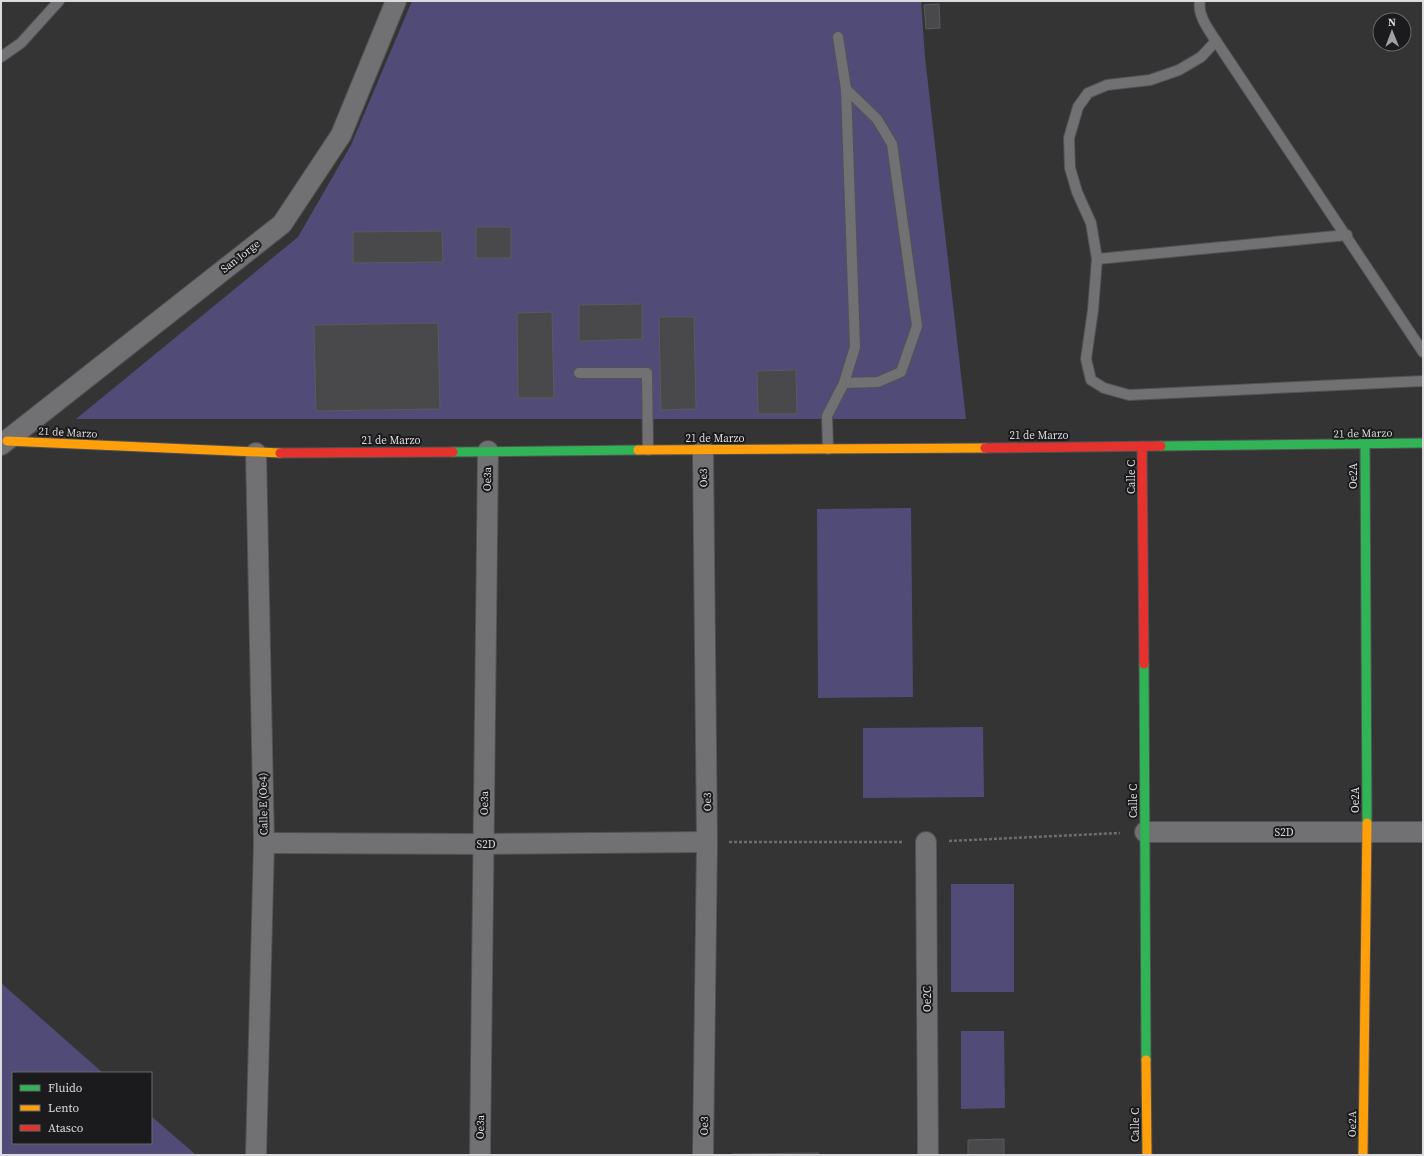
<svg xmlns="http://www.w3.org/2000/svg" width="1424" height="1156" font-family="'Source Serif 4',serif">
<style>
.green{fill:#514b78}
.building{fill:#49484a;stroke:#5a5a5c}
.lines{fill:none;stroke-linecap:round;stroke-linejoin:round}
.lane-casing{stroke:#525254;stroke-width:12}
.street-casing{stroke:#525254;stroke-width:22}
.fast-casing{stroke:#525254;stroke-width:11}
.slow-casing{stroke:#525254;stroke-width:11}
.jam-casing{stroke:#525254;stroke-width:11}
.path{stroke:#6d6d6e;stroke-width:2.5;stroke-dasharray:3 2;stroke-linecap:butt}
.lane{stroke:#717173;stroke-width:10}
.street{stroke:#717173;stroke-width:20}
.fast{stroke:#30b455;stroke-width:9}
.slow{stroke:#ff9f0a;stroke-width:9}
.jam{stroke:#e5322d;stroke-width:9}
.labels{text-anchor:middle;stroke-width:4;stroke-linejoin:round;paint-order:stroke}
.street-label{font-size:11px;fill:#dcdcde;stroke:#1b1b1d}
</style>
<rect width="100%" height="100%" fill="#343435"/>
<g class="green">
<polygon points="412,1 921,1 925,57 966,419 76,419 298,237 351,145"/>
<polygon points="911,508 913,697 818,698 817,509"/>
<polygon points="983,727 984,797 863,798 863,728"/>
<rect x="951" y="884" width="63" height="108"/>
<polygon points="1,983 103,1073 13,1073 13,1143 151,1143 151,1116 196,1155 1,1155"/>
<polygon points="961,1031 1004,1031 1005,1108 961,1109"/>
</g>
<g class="building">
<polygon points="939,4 940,28 926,29 924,5"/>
<rect x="476" y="227" width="35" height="31"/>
<polygon points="442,231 443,262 353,263 353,232"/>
<polygon points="642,304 642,339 579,341 579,305"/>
<polygon points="552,312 554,398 518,398 517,313"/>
<polygon points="659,317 694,317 696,409 661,410"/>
<polygon points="438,323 440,409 316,411 314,325"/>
<polygon points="796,370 797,414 758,414 757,371"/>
<polygon points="1004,1139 1004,1155 968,1155 968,1140"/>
<polygon points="819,1153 819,1155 732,1155 732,1154"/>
</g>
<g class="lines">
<defs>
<g id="lane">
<path d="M 1200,1 C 1197,15 1209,30 1216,41 L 1423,352"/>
<polyline points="1216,41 1201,57 1179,70 1150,80 1107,85 1088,93 1078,107 1069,138 1070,168 1077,192 1091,223 1097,259 1347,235"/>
<polyline points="1,57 21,43 59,1"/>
<polyline points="1097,259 1093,310 1086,359 1091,380 1104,388 1129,395 1423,381"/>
<polyline points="579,373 647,373 648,450"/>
<polyline points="844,383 878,382 901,372 917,326 892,144 877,119 846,89"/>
<polyline points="828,449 827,416 844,383 855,347 846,89 838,37"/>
</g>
<g id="street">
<polyline points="1,445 282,224 341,135 396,1"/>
<polyline points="703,450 707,842 703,1155"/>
<polyline points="1145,832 1423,832"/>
<polyline points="926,842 928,1155"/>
<polyline points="264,843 483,844 707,842"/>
<polyline points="256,1155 264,843 256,453"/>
<polyline points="480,1155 488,451"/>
</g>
<g id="fast">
<polyline points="1365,445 1367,823"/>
<polyline points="1161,446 1423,443"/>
<polyline points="453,452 638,450"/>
<polyline points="1144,664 1146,1060"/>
</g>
<g id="slow">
<polyline points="7,441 280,453"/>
<polyline points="638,450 985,448"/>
<polyline points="1146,1060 1147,1155"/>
<polyline points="1363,1155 1367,823"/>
</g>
<g id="jam">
<polyline points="1142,446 1144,664"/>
<polyline points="985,448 1161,446"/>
<polyline points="280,453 453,452"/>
</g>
</defs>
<use href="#lane" class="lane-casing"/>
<use href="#street" class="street-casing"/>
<use href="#fast" class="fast-casing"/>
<use href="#slow" class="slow-casing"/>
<use href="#jam" class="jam-casing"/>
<g class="path">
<polyline points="949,841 1120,833"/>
<polyline points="729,842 902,842"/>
</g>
<use href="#lane" class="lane"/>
<use href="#street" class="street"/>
<use href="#fast" class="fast"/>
<use href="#slow" class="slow"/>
<use href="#jam" class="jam"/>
</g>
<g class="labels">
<g class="street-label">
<text transform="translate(240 256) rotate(-38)" y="4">San Jorge</text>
<text transform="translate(68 432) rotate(3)" y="4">21 de Marzo</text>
<text transform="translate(1363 433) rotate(-1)" y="4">21 de Marzo</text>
<text x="1039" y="439">21 de Marzo</text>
<text x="715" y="442">21 de Marzo</text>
<text x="391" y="444">21 de Marzo</text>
<text transform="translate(1353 476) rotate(-90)" y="4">Oe2A</text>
<text transform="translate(1131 477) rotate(-90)" y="4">Calle C</text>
<text transform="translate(703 478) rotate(-91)" y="4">Oe3</text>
<text transform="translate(487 479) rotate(-89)" y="4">Oe3a</text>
<text transform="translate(1355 800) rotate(-90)" y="4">Oe2A</text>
<text transform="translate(1133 801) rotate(-90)" y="4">Calle C</text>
<text transform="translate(707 802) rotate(-91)" y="4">Oe3</text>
<text transform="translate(484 803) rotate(-89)" y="4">Oe3a</text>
<text transform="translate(263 804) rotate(-91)" y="4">Calle E (Oe4)</text>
<text x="1284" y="836">S2D</text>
<text x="486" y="848">S2D</text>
<text transform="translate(927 999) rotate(-90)" y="4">Oe2C</text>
<text transform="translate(1352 1124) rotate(-89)" y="4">Oe2A</text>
<text transform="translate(1135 1125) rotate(-90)" y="4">Calle C</text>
<text transform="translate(704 1126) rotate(-89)" y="4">Oe3</text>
<text transform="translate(480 1127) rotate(-89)" y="4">Oe3a</text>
</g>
</g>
<rect width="1424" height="1156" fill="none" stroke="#dcdcde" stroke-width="4"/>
<rect x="12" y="1072" width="140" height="72" fill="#1b1b1d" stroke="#68686a"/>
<rect x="20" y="1085" width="20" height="6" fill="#30b455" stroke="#68686a"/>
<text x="48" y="1092" font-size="12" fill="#dcdcde">Fluido</text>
<rect x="20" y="1105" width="20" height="6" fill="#ff9f0a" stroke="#68686a"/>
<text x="48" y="1112" font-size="12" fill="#dcdcde">Lento</text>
<rect x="20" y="1125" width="20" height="6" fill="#e5322d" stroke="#68686a"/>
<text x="48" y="1132" font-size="12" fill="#dcdcde">Atasco</text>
<g transform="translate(1392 32) rotate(359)"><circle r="19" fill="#1b1b1d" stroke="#68686a"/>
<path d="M0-3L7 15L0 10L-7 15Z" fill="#a1a1a3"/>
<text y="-6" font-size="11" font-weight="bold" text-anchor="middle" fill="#dcdcde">N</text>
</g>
</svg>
